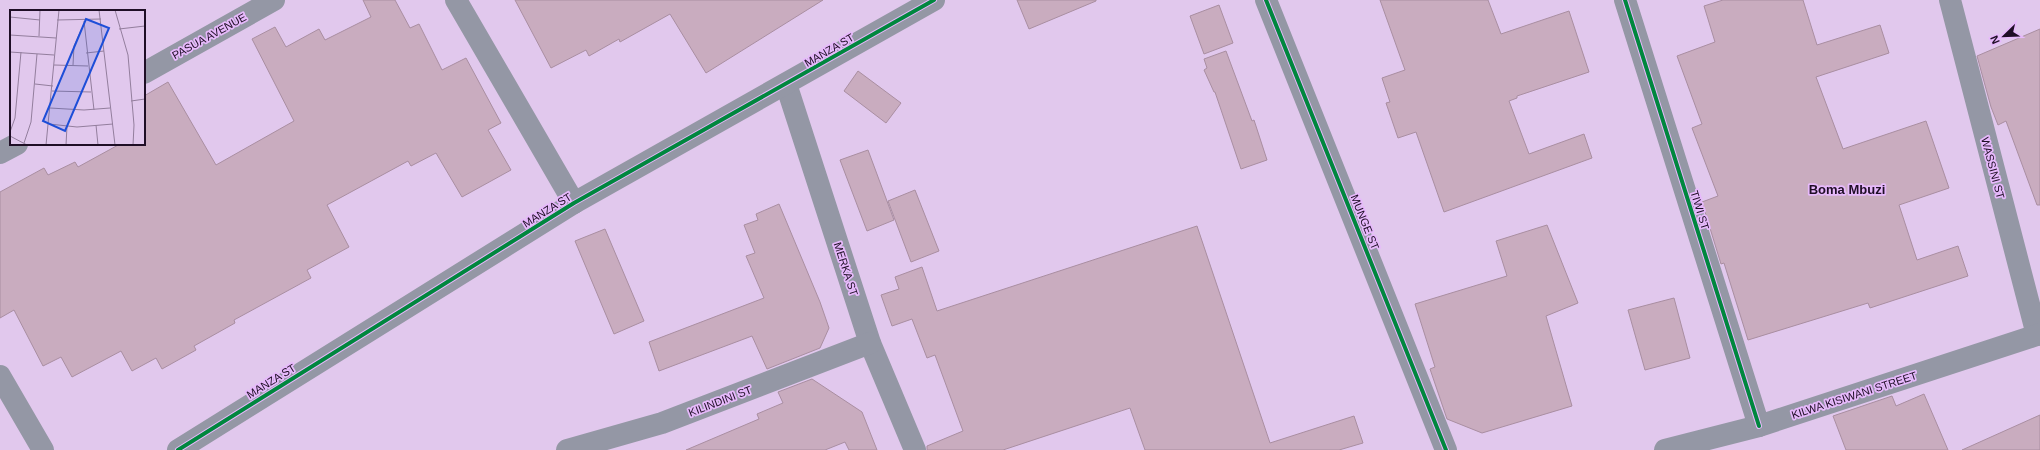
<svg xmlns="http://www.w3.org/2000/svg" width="2040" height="450" font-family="Arial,sans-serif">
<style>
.building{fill:#c9acbf;stroke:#a98ea1}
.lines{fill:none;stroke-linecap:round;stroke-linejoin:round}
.minor{stroke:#9497a5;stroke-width:22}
.cycleway-casing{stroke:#e7b9fc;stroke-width:6}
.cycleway{stroke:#00873e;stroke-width:4}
.labels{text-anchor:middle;stroke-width:3.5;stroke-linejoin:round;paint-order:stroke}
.street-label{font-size:11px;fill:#1f0e26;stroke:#e7b9fc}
.quarter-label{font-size:13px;font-weight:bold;fill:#1f0e26;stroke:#e7b9fc}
.inset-road{fill:none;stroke:#937e9d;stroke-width:1}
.view{fill:#1d4ed8;fill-opacity:0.15;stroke:#1d4ed8;stroke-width:2}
.inset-edge{fill:none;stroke:#1f0e26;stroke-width:2}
</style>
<rect width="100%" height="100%" fill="#e1c8ed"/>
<g class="building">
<polygon points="363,0 395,0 410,28 419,24 442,70 466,58 501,123 488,130 511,170 462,197 436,153 411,166 408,161 327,205 349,247 307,270 311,278 234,320 235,323 194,346 196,350 162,369 156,358 132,371 121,351 72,377 61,357 43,366 14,310 0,318 0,192 44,168 48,175 75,162 78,167 120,144 144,144 144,96 168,82 216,165 294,121 252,39 275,27 286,47 319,29 325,40 371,17"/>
<polygon points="515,0 823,0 706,73 670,14 620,42 619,39 589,56 586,50 551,68"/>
<polygon points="1017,0 1096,0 1096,1 1029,29"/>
<polygon points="1380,0 1488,0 1501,34 1569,11 1589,72 1517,96 1517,98 1509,101 1529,154 1584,134 1592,158 1444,212 1416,132 1398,138 1386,103 1390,102 1382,78 1405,70"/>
<polygon points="1723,0 1803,0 1817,45 1880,25 1889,53 1816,77 1843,149 1926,121 1949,188 1899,205 1917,260 1958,246 1968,276 1870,308 1868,303 1748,340 1724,263 1721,264 1702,202 1718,196 1692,128 1702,124 1677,56 1715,42 1704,6"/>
<polygon points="1219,5 1233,43 1204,54 1190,16"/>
<polygon points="2040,29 2040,205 2037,205 2006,121 1998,125 1991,107 1977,56"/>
<polygon points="1226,51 1252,121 1254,120 1267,160 1241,169 1215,92 1214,92 1204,70 1207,68 1204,59"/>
<polygon points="858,71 901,103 886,123 844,91"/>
<polygon points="868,150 894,220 867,231 840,160"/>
<polygon points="915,190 939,251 911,262 888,201"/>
<polygon points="779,204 820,302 829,328 820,348 767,369 752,336 659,371 649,342 764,298 746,256 755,253 744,225 758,220 756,214"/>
<polygon points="1547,225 1578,303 1546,316 1572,406 1482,433 1447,419 1430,369 1435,367 1415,304 1507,276 1496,241"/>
<polygon points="1197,226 1270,443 1354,416 1363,443 1339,450 1145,450 1130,408 1003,450 927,450 927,446 963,431 935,355 927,358 912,319 892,326 881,295 899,289 895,277 922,267 937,311"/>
<polygon points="605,229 644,321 614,334 575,241"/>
<polygon points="1674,298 1690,358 1645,370 1628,310"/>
<polygon points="812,379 862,412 877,450 849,450 845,442 825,450 686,450 759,419 757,414 783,403 778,392"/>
<polygon points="1924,394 1948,450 1846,450 1833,416 1892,396 1896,406"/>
<polygon points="2040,415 2040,450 1962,450"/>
</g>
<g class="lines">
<g class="minor">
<polyline points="456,0 574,203"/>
<polyline points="1266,0 1446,450"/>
<polyline points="1625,0 1759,426"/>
<polyline points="1950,0 2037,335"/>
<polyline points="144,73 274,0"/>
<polyline points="786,84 870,343 915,450"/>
<polyline points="0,153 17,144"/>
<polyline points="0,376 43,450"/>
<polyline points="178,450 574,203 934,0"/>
<polyline points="567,450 662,423 870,343"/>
<polyline points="1665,450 1759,426 2040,334"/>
</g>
<defs>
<g id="cycleway">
<polyline points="1266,0 1446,450"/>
<polyline points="1625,0 1759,426"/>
<polyline points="178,450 574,203 934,0"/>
</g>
</defs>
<use href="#cycleway" class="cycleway-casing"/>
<use href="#cycleway" class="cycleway"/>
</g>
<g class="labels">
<g class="street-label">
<text transform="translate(209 36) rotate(-29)" y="4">PASUA AVENUE</text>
<text transform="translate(829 50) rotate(-30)" y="4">MANZA ST</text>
<text transform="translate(1993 168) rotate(75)" y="4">WASSINI ST</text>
<text transform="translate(547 210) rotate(-32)" y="4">MANZA ST</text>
<text transform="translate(1700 210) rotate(73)" y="4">TIWI ST</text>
<text transform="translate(1365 222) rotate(68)" y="4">MUNGE ST</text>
<text transform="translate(846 269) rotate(72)" y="4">MERKA ST</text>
<text transform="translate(271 381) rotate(-32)" y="4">MANZA ST</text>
<text transform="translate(1854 395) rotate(-18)" y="4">KILWA KISIWANI STREET</text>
<text transform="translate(720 401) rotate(-21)" y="4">KILINDINI ST</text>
</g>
<g class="quarter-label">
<text x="1847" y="194">Boma Mbuzi</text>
</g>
</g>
<g transform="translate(10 10)">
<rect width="135" height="135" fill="#e1c8ed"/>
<path class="inset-road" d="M 89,0 L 105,135M 105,0 L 118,45 L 124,115 L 123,135M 0,7 L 30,10M 47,10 L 91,9M 74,11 L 84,100M 109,19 L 135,16M 0,25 L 46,28M 29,26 L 30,0M 0,42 L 44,45M 76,43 L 94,41M 44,55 L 78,56M 63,55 L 64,36 L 72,18M 25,74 L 43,76M 42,81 L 81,82M 121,91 L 135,89M 40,98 L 74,100 L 100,98M 39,114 L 67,117 L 103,114M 86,115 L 88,135M 0,122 L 5,108 L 11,42M 0,126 L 17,135M 14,133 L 21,112 L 27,44M 36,135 L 49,0M 56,135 L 57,116"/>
<path class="view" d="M 76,9 L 99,18 L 55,121 L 33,111 Z"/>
<rect width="135" height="135" class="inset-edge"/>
</g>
<g transform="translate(2004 36) rotate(247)" stroke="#e7b9fc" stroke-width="3" paint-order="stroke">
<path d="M0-3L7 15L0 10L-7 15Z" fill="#1f0e26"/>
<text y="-6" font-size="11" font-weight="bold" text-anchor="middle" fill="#1f0e26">N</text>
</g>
</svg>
